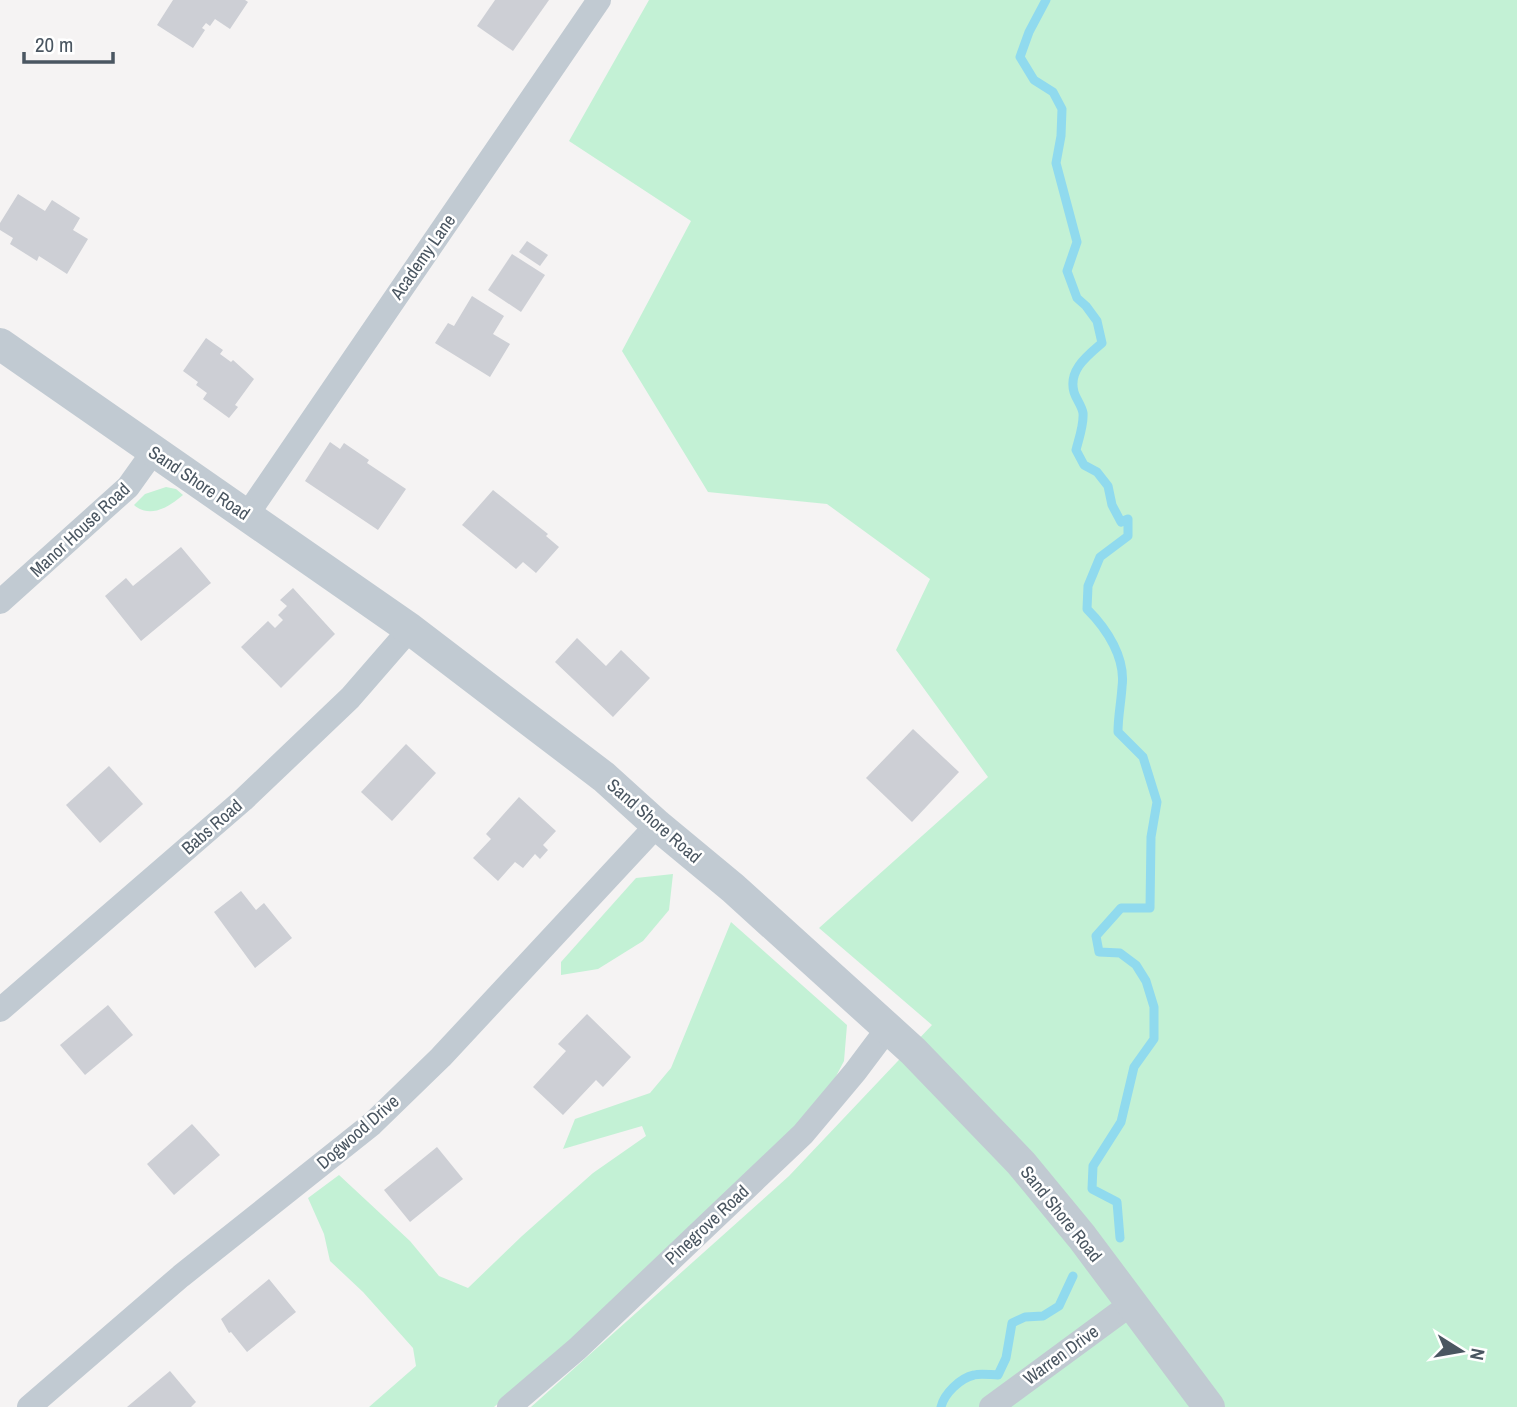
<svg xmlns="http://www.w3.org/2000/svg" width="1517" height="1407" font-family="'Archivo Narrow',sans-serif">
<style>
.green{fill:#c3f1d5}
.lines{fill:none;stroke-linecap:round;stroke-linejoin:round}
.stream{stroke:#90daee;stroke-width:9}
.building{fill:#cdcfd5}
.minor{stroke:#c1cad2;stroke-width:24}
.tertiary{stroke:#c1cad2;stroke-width:32}
.labels{text-anchor:middle;stroke-width:5;stroke-linejoin:round;paint-order:stroke}
.street-label{font-size:18px;fill:#4a5661;stroke:#fff}
</style>
<rect width="100%" height="100%" fill="#f5f3f3"/>
<g class="green">
<polygon points="649,0 1517,0 1517,1407 531,1407 789,1176 932,1025 819,928 988,777 896,650 930,579 827,504 708,492 622,351 691,221 569,141"/>
<path d="M 166,487 L 176,489 L 183,495 C 169,507 150,519 134,505 L 145,494 Z"/>
<polygon points="673,874 669,910 643,941 598,969 561,975 561,962 636,878"/>
<polygon points="731,922 847,1025 844,1061 832,1084 790,1133 555,1356 494,1407 369,1407 416,1366 413,1348 363,1292 330,1261 324,1234 308,1198 339,1175 410,1241 439,1276 468,1288 522,1236 593,1173 646,1136 642,1126 563,1149 575,1119 650,1093 671,1068"/>
</g>
<g class="lines">
<g class="stream">
<path d="M 1046,0 L 1029,32 L 1020,57 L 1034,80 L 1053,92 L 1062,109 L 1061,136 L 1056,163 L 1077,242 L 1067,271 L 1077,298 L 1086,306 L 1097,321 L 1102,343 C 1087,356 1068,370 1074,392 C 1076,399 1082,406 1083,413 C 1084,425 1079,438 1076,450 L 1084,465 L 1097,472 L 1108,486 L 1112,505 L 1121,522 L 1128,519 L 1128,536 L 1100,557 L 1088,586 L 1087,609 C 1107,629 1126,658 1122,687 C 1121,703 1118,716 1118,732 L 1143,757 L 1157,802 L 1151,837 L 1150,908 L 1121,908 L 1096,936 L 1099,952 L 1120,953 L 1136,965 L 1146,981 L 1154,1007 L 1154,1039 L 1134,1067 L 1121,1122 L 1093,1166 L 1092,1189 L 1117,1202 L 1120,1238"/>
<path d="M 941,1407 C 944,1394 960,1378 974,1375 C 981,1373 991,1375 998,1375 L 1006,1358 L 1012,1323 L 1025,1317 L 1043,1316 L 1059,1306 L 1073,1276"/>
</g>
</g>
<g class="building">
<polygon points="173,0 245,0 248,2 230,29 215,19 210,26 206,23 202,28 205,30 193,48 157,25"/>
<polygon points="495,0 549,0 513,51 477,26"/>
<polygon points="18,194 45,211 52,200 80,218 73,230 88,239 67,274 39,256 37,261 10,244 13,238 0,230 0,223"/>
<polygon points="527,241 548,255 540,266 519,252"/>
<polygon points="512,254 545,275 521,312 488,290"/>
<polygon points="472,296 504,316 493,334 510,344 490,377 435,343 448,323 454,326"/>
<polygon points="206,338 223,350 220,354 231,362 233,360 254,379 235,405 238,407 229,418 203,399 207,393 196,385 198,382 183,371"/>
<polygon points="330,442 340,449 344,443 369,460 367,463 406,489 378,530 305,481"/>
<polygon points="493,490 548,534 546,536 559,547 536,573 523,562 516,569 462,525"/>
<polygon points="181,547 211,583 141,641 105,596 126,578 133,586"/>
<polygon points="293,588 335,634 281,688 241,647 268,621 275,628 283,620 278,615 287,606 280,600"/>
<polygon points="577,638 606,666 621,650 650,678 613,717 555,662"/>
<polygon points="913,729 959,772 912,822 866,778"/>
<polygon points="406,744 436,773 392,821 361,792"/>
<polygon points="109,766 143,804 100,843 66,805"/>
<polygon points="519,797 556,831 543,845 548,850 540,859 535,854 523,868 515,862 498,881 473,858 491,839 486,834"/>
<polygon points="241,891 256,910 264,903 292,938 255,968 214,912"/>
<polygon points="108,1005 133,1035 85,1075 60,1045"/>
<polygon points="587,1014 631,1057 603,1087 596,1080 563,1115 533,1087 566,1051 558,1044"/>
<polygon points="192,1124 220,1155 174,1195 147,1164"/>
<polygon points="437,1147 463,1179 410,1222 384,1190"/>
<polygon points="269,1279 296,1312 247,1352 231,1332 229,1333 221,1319"/>
<polygon points="170,1371 196,1402 191,1407 127,1407"/>
</g>
<g class="lines">
<g class="minor">
<polyline points="247,515 599,0"/>
<polyline points="0,602 128,487 153,452"/>
<polyline points="0,1010 243,800 350,698 410,629"/>
<polyline points="29,1407 181,1276 372,1124 441,1057 657,825"/>
<polyline points="509,1407 577,1349 803,1134 855,1072 888,1028"/>
<polyline points="991,1407 1131,1304"/>
</g>
<polyline class="tertiary" points="0,344 410,629 604,777 657,825 733,888 913,1051 1021,1163 1082,1237 1209,1407"/>
</g>
<g class="labels">
<g class="street-label">
<text transform="translate(423 257) rotate(-55)" y="6">Academy Lane</text>
<text transform="translate(199 483) rotate(34)" y="6">Sand Shore Road</text>
<text transform="translate(80 530) rotate(-43)" y="6">Manor House Road</text>
<text transform="translate(654 821) rotate(41)" y="6">Sand Shore Road</text>
<text transform="translate(212 827) rotate(-41)" y="6">Babs Road</text>
<text transform="translate(358 1132) rotate(-41)" y="6">Dogwood Drive</text>
<text transform="translate(1061 1214) rotate(51)" y="6">Sand Shore Road</text>
<text transform="translate(707 1225) rotate(-43)" y="6">Pinegrove Road</text>
<text transform="translate(1061 1355) rotate(-36)" y="6">Warren Drive</text>
</g>
</g>
<g transform="translate(1461 1351) rotate(101)" stroke="#ffffff" stroke-width="5" paint-order="stroke">
<path d="M0-5L12 26L0 18L-12 26Z" fill="#4a5661"/>
<text y="-10" font-size="19" font-weight="bold" text-anchor="middle" fill="#4a5661">N</text>
</g>
<path d="M24 52v10h89v-10" fill="none" stroke="#4a5661" stroke-width="3.5"/>
<text x="35" y="52" font-size="21" fill="#4a5661" stroke="#ffffff" stroke-width="5" paint-order="stroke">20 m</text>
</svg>
